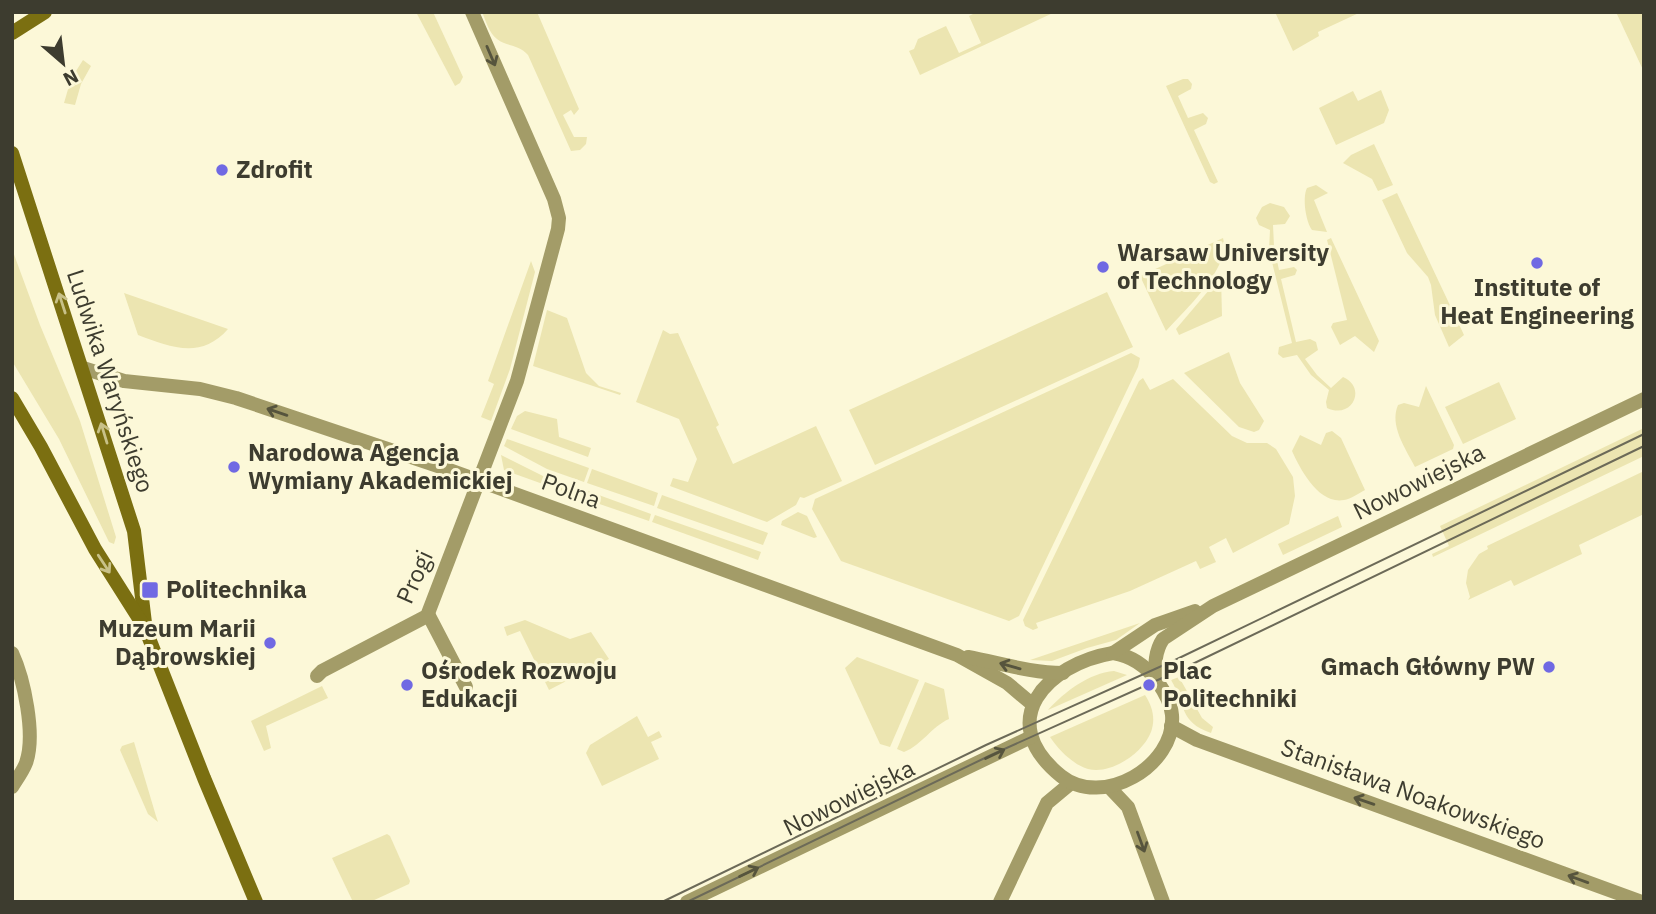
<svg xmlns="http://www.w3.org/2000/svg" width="1656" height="914" font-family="'IBM Plex Sans',sans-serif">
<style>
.green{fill:#ece5b1}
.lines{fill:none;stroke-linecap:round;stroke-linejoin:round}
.minor{stroke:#a39c68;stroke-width:14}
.tertiary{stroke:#a39c68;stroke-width:14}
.secondary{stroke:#7b6f11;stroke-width:14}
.tram{stroke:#6c6a58;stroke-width:2}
.oneway{stroke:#56543d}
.oneway2{stroke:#c8c188}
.poi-dot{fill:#7069e3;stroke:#fcf8d8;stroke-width:2.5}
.labels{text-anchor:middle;stroke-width:6;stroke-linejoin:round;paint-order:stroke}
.poi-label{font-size:24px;font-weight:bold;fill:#3d3c2f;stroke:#fcf8d8;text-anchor:start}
.street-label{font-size:24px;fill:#3d3c2f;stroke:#fcf8d8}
</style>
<rect width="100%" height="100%" fill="#fcf8d8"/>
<g class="green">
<polygon points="416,12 433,12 463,77 460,83 455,86"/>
<path d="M 482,12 L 537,12 L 579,109 L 574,115 L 571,110 L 563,115 L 574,137 L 587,137 L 586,144 L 580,150 L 571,151 L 528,55 C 519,44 507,47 497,39 C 489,33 486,21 482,12 Z"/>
<polygon points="977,12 1055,12 920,75 909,51 914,49 918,39 946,26 959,53 981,43 969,16"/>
<polygon points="1275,12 1361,12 1318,32 1319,36 1293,51"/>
<polygon points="1616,12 1644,12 1644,72"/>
<polygon points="83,60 91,66 81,84 75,105 64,103 71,79"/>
<polygon points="1183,79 1188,79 1192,84 1191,89 1178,96 1188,118 1203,113 1208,118 1206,124 1194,130 1218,182 1214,184 1210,182 1166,86"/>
<polygon points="1381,90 1389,110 1384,123 1336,145 1319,108 1353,91 1358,101"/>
<polygon points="1374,144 1393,185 1378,191 1372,179 1343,163 1351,155"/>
<path d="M 1316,185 L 1328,193 L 1314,200 L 1327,232 L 1312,230 C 1306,222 1302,198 1307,188 Z"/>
<polygon points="1397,193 1464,335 1449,347 1435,315 1431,285 1428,277 1407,253 1382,200"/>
<path d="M 1270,203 L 1284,207 L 1290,216 L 1285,224 L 1273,225 L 1274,246 L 1279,270 L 1294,267 L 1297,270 L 1295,275 L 1281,279 L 1296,342 L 1310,339 L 1316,342 L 1318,350 L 1305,359 L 1317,375 L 1331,388 L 1343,377 C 1367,387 1353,420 1327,408 L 1326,402 L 1329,390 L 1311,375 L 1297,355 L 1283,358 L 1278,354 L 1279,347 L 1292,343 L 1269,250 L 1270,230 L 1259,225 L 1256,218 L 1262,207 Z"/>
<path d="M 1223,238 C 1232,267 1184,311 1166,331 L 1140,276 Z"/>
<polygon points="1331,238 1379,341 1374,352 1355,336 1340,345 1331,327 1333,323 1347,320 1327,240"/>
<polygon points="12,249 40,325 80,421 116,537 114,544 109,542 59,439 12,361"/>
<polygon points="531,261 535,272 510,369 491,421 481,417 494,384 488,381"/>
<polygon points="1221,276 1222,316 1179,335 1176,329"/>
<polygon points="1107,292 1133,347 875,465 849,410"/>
<path d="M 124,293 L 228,329 C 201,360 170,347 138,335 Z"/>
<polygon points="547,310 567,318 586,373 599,386 621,393 620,395 533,366"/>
<polygon points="663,330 670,334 678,333 719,425 716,427 733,464 816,426 842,481 804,498 800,497 796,505 767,522 670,486 673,478 688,482 697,459 679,419 636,402"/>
<polygon points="1229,352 1240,383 1264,421 1259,430 1254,432 1239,427 1184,373"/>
<polygon points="1131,353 1140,358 1138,367 1019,616 1009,621 841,561 812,509 815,499"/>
<polygon points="1143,378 1150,390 1173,379 1232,436 1247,443 1267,443 1276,449 1293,477 1295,496 1289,524 1233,553 1226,538 1209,547 1216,562 1200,569 1196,561 1130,591 1036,623 1038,628 1033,630 1025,626 1023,620 1139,381"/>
<polygon points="1499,382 1516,419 1463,444 1445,407"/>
<path d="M 1426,386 L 1454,445 L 1453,449 L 1415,467 C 1406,449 1389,426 1398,405 L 1404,403 L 1419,407 Z"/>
<polygon points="525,411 557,419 559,437 591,448 588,457 511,429 517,416"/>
<polygon points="1644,428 1644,456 1433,557 1432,554 1449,546 1440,526"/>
<path d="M 1332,431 L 1341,438 L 1365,490 C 1359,493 1351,499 1344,500 C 1319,505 1300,469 1292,451 L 1300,435 L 1321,445 L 1326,433 Z"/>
<polygon points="507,439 589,468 584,482 547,469 504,446"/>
<polygon points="501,455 543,476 582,489 579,497 504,470"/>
<polygon points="592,469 658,493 654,506 587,483"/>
<polygon points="1644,471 1644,514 1579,545 1582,554 1514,586 1511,580 1468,600 1470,597 1466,583 1468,570 1479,554 1488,549 1487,546"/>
<polygon points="585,490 651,514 649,521 582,498"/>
<polygon points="662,495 768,533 763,545 657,508"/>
<polygon points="798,512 807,516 817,537 814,538 781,525 782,521"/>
<polygon points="655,515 761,552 758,560 652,522"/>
<polygon points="1338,516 1342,527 1283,555 1278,544"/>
<polygon points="525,620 570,639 591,632 609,659 549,690 520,631 507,636 504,627"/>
<polygon points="1140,623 1116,640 1087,648 1052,661 1030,660"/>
<polygon points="857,657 919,680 890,747 880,744 845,668"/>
<path d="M 1114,671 L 1127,675 L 1048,710 C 1064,692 1089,673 1114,671 Z"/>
<path d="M 1179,677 L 1202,718 L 1213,727 L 1211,733 C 1179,722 1186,705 1171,680 Z"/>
<path d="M 925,682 L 944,689 L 949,719 C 931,727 922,745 904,752 L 897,749 Z"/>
<polygon points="322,686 328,698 266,726 271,748 264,751 251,721"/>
<path d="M 1145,695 C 1152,706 1156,718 1151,732 C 1143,753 1111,775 1088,769 C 1072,764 1059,750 1050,737 Z"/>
<polygon points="637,716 648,737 659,731 662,737 651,742 659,759 602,786 586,753 590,745"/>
<polygon points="134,742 156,816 158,822 148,814 120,750 122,746"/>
<polygon points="387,834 390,836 410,881 409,884 370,902 353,902 332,858"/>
</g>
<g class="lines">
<g class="minor">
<polyline points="428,614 466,687"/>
<path d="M 12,653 C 24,679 36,735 26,763 C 23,771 17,779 12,787"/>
<polyline points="317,676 322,671 427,616 517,381 558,229 559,218 554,199 472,12"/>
<polyline points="1171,726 1197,740 1642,902"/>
<polyline points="1110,788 1128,807 1163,902"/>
<polyline points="1000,902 1047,803 1071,783"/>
</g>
<g class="tertiary">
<polyline points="83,368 124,381 200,389 236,398 444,468 957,655 1007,683 1032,704"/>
<path d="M 1113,653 C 1132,656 1146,666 1157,681 C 1164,691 1171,702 1172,715 C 1176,766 1102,809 1061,776 C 993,721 1047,664 1113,653 Z"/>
<polyline points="1113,653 1155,625 1195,611"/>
<path d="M 968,657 C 1000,663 1031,673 1063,673"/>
<path d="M 1155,679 C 1155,664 1155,651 1163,639 L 1213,606 L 1644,399"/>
<polyline points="687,902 1031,737"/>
</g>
<g class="secondary">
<polyline points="12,33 45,12"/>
<polyline points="12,153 134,531 145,623"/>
<polyline points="12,398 41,447 95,549 145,628 204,778 256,902"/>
</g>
<g class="tram">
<polyline points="662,902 986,745 1175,660 1644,434"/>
<polyline points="687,902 991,755 1180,670 1644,446"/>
</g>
</g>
<defs><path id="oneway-shaft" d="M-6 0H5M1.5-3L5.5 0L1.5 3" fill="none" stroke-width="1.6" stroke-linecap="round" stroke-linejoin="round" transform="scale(1.75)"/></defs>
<g class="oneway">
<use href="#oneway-shaft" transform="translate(491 56) rotate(67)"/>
<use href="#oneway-shaft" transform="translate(277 412) rotate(-161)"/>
<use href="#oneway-shaft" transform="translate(1010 666) rotate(-164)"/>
<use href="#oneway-shaft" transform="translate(995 754) rotate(-25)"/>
<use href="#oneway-shaft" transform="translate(1364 801) rotate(-161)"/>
<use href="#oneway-shaft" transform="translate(1141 842) rotate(70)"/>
<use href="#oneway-shaft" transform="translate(749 872) rotate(-26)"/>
<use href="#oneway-shaft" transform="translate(1578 879) rotate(-160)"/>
</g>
<g class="oneway2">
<use href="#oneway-shaft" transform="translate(62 303) rotate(-108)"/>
<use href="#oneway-shaft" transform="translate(104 433) rotate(-107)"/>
<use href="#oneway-shaft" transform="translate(104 564) rotate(57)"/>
</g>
<g class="poi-dot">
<circle cx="222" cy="170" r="7"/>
<circle cx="1537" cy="263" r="7"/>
<circle cx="1103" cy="267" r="7"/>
<circle cx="234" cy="467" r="7"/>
<rect x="141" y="581" width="18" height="18" rx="3.5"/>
<circle cx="270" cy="643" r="7"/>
<circle cx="1549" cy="667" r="7"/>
<circle cx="407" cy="685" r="7"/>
<circle cx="1149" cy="685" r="7"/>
</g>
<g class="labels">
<g class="poi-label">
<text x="236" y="178">Zdrofit</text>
<text x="1117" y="261">Warsaw University<tspan x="1117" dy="28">of Technology</tspan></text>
<text x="1537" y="296" text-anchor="middle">Institute of<tspan x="1537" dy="28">Heat Engineering</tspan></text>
<text x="248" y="461">Narodowa Agencja<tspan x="248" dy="28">Wymiany Akademickiej</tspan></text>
<text x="166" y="598">Politechnika</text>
<text x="256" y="637" text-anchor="end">Muzeum Marii<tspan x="256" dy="28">Dąbrowskiej</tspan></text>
<text x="1535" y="675" text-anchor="end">Gmach Główny PW</text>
<text x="421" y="679">Ośrodek Rozwoju<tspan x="421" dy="28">Edukacji</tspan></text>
<text x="1163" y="679">Plac<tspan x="1163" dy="28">Politechniki</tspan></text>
</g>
<g class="street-label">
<text transform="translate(110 381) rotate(72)" y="8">Ludwika Waryńskiego</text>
<text transform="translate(1419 482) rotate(-26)" y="8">Nowowiejska</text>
<text transform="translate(571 491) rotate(20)" y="8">Polna</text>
<text transform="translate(415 577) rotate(-66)" y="8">Progi</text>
<text transform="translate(1413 794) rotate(20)" y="8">Stanisława Noakowskiego</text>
<text transform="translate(849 798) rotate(-26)" y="8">Nowowiejska</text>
</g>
</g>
<rect width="1656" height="914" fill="none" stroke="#3d3c2f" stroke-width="28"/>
<g transform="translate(63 63) rotate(152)" stroke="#fcf8d8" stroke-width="5" paint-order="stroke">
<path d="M0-5L12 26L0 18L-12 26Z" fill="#3d3c2f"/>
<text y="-10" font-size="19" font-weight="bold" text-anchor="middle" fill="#3d3c2f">N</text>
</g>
</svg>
